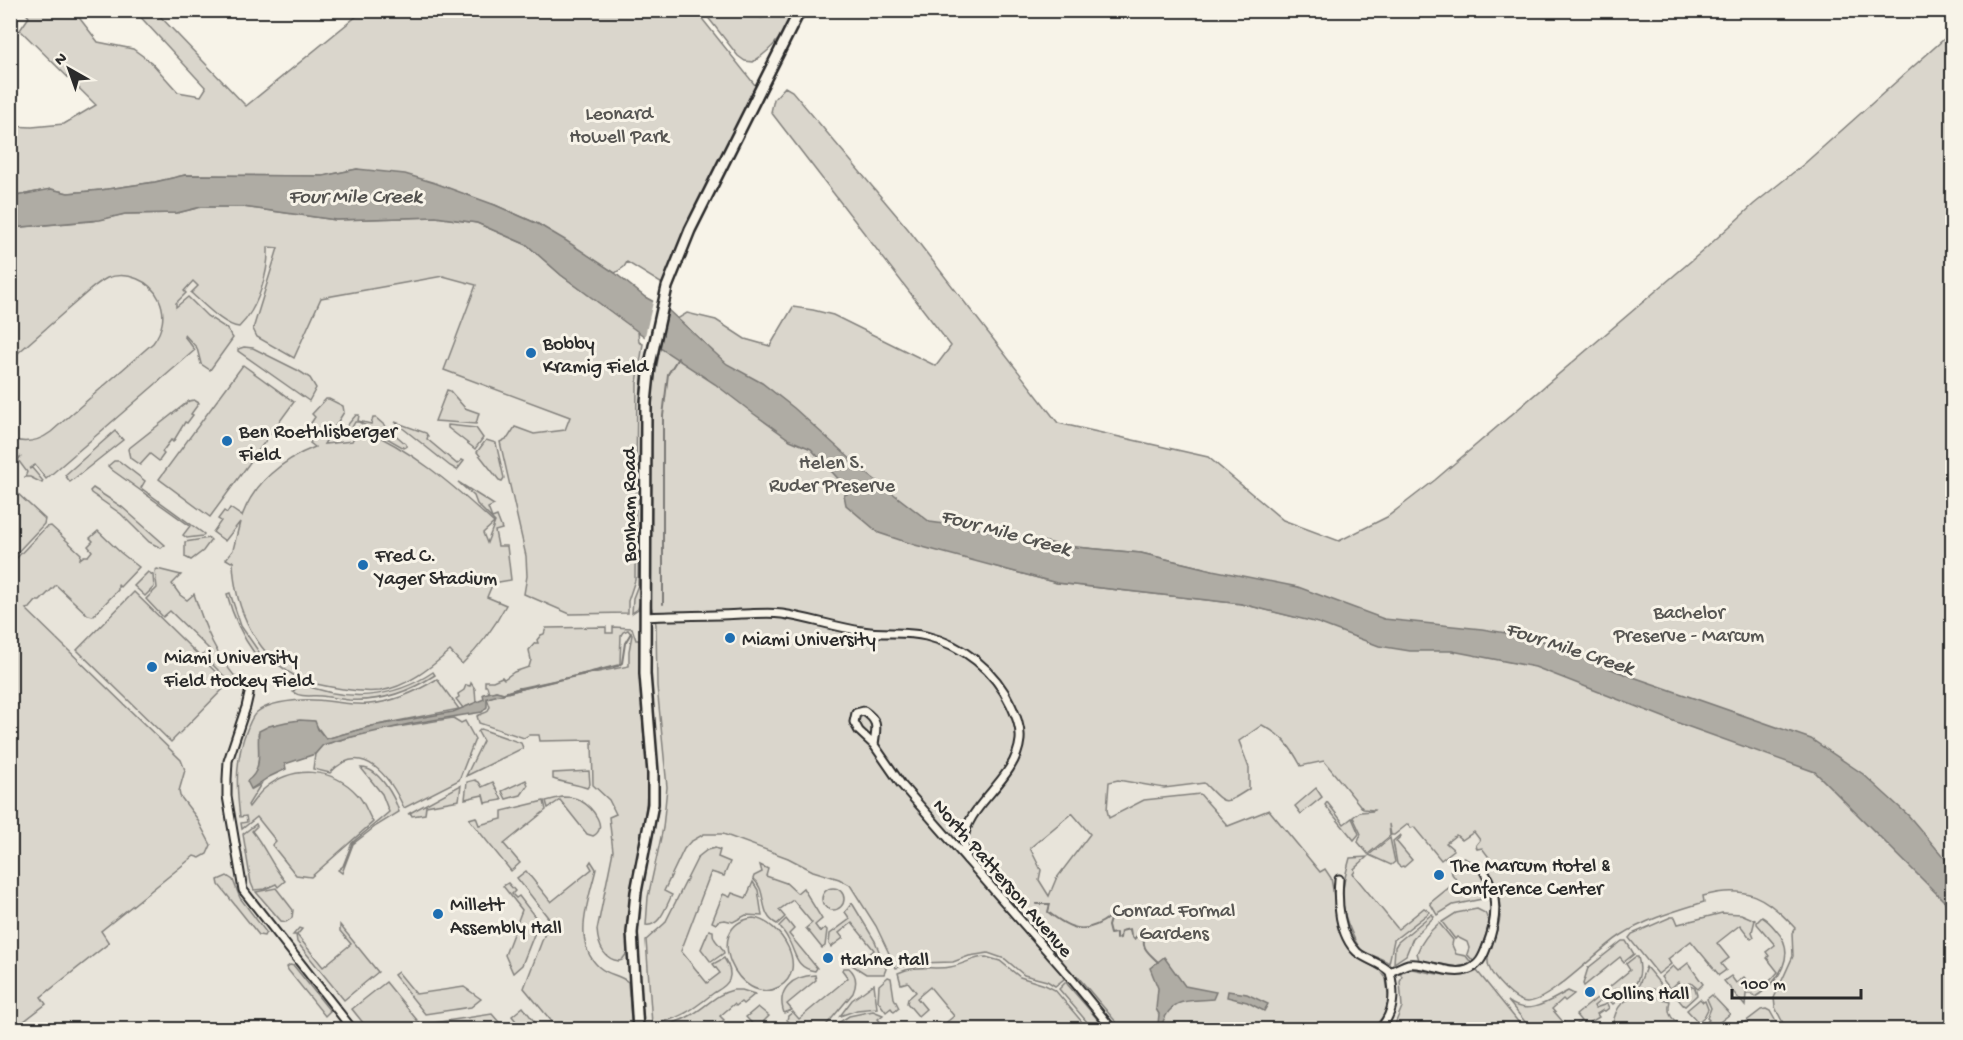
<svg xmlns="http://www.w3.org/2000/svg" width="1963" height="1040" font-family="'Gochi Hand',sans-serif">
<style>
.built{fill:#e8e4da}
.green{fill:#dad6cc;stroke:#82807c;stroke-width:1.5;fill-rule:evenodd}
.water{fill:#afaca4;stroke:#7a7874;stroke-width:1.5}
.pier{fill:#f7f3e8}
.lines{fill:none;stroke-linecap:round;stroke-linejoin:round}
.stream{stroke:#7a7874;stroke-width:2}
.minor-casing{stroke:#2b2b2b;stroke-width:11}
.tertiary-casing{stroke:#2b2b2b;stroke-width:14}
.minor{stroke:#f7f3e8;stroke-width:7}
.tertiary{stroke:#f7f3e8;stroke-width:9}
.poi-dot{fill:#1f6fb2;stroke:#f7f3e8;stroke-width:2}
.labels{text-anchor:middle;stroke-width:6;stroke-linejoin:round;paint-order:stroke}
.park-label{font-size:20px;fill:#575653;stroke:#f7f3e8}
.poi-label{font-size:20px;fill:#2b2b2b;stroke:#f7f3e8;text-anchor:start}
.street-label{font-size:20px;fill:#2b2b2b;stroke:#f7f3e8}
.water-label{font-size:21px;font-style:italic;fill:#53524f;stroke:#f7f3e8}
</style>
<rect width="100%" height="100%" fill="#f7f3e8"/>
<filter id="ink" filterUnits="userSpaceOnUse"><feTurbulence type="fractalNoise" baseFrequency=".0167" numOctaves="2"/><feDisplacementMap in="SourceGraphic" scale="12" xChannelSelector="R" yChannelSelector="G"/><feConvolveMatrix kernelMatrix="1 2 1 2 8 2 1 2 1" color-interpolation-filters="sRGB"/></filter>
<g filter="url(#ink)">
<polygon class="built" points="464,236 651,356 779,411 1391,630 1952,1029 11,1029 10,248"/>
<g class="green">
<polygon points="23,10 74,11 98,42 133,49 151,62 178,92 201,96 206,88 135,11 155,11 246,106 363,11 696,11 759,90 667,287 627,262 624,267 615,273 538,224 495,205 357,169 323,176 185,175 155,182 101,190 68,193 51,189 11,197 10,126 32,127 64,124 96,105 20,30 29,17"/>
<path d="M 703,11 L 757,11 L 761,18 L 779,14 L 781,11 L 794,11 C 782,35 776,47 753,62 L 745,61 L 738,56 Z"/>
<path d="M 1952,32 L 1952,1029 L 1786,1029 L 1775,1007 L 1774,998 L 1793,956 L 1792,933 L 1795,928 C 1767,897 1746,884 1703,896 L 1704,902 C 1675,911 1646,919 1620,936 C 1598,950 1550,1001 1528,1002 C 1515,1003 1493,978 1489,967 C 1484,953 1497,936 1499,923 C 1503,904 1496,887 1489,870 L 1494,864 L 1482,848 L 1477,849 L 1476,845 L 1480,840 L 1474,832 L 1462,840 L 1456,835 L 1446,843 L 1454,850 L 1441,860 L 1414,827 L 1411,828 L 1408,824 L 1394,835 L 1391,835 L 1389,824 L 1390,836 L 1368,854 L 1358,842 L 1361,834 L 1353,817 L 1360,812 L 1373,811 L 1374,810 L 1363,809 L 1324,761 L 1301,766 C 1291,747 1282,735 1262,725 L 1239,741 L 1249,768 L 1249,789 C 1222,806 1226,805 1204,783 L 1164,788 L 1118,780 L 1109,782 L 1107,810 L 1109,818 L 1144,800 L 1200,794 L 1228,826 L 1269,810 L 1320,872 L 1325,869 L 1331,878 L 1338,920 L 1353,953 L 1359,959 L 1380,970 L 1386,978 L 1389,1001 L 1384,1015 L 1373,1029 L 1122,1029 L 1078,977 L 1073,976 L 980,869 L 975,874 L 1060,971 L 1064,979 L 1055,986 L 1047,981 L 1024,975 L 1005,959 L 988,953 L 969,956 L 953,962 L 918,963 L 896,968 L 876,926 L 850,885 L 839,879 L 813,871 L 788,858 L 723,834 L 704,834 L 690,842 L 684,849 L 664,891 L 672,895 C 666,906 660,927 646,925 L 648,897 L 663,828 L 667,787 L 657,686 L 656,624 L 650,602 L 649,409 L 660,348 L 672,322 L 687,313 L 716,320 L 745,339 L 770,346 L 793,307 L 813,310 L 833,315 L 936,366 L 951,346 L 771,112 L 774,99 L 785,87 L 792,91 L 908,229 L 1058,423 L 1208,457 L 1283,520 L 1339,541 L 1387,517 L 1435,480 L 1705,249 L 1754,204 L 1804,164 ZM 1006,533 L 1064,546 L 1141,553 L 1212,570 L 1295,617 L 1242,604 L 1057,583 L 993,566 ZM 1072,813 L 1090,834 L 1056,879 L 1049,896 L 1039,880 L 1041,870 L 1030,848 Z"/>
<path d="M 201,207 L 243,207 L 336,220 L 436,217 L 477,223 L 527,245 L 561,275 L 638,331 L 639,342 L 643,344 L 637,383 L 635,580 L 628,601 L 628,613 L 570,614 L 524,594 L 527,576 L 526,556 L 500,442 L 508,438 L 515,427 L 534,434 L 565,430 L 570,417 L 444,370 L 476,285 L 443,276 L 321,298 L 294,358 L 257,337 L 253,329 L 278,248 L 268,247 C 269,272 258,309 239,327 C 224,326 203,303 191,293 L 198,286 L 193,281 L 184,291 L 186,293 L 176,303 L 176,307 L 188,297 L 207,316 L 226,328 L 233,338 L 210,370 L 201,364 L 197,348 L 185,335 L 184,336 L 195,350 L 46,479 L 35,465 L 29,469 L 32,468 L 43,481 L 42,483 L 30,477 L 25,477 L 27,472 L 18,460 L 21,456 L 13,463 L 11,477 L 11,439 C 25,444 39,441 51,432 L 153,343 C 163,330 166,314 159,299 C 150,280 127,271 107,278 C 95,284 84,295 74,304 C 53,322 32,341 11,359 L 11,228 L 92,221 L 125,214 L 177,213 Z"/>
<polygon points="244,347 253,348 299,371 310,378 316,388 309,401 238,351 238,349"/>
<polygon points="243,365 294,402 210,517 159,479"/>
<polygon points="643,370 645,370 642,400 640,600 638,609 632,613 633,598 638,585 640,400"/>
<polygon points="447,390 450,391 465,408 479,413 476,424 435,421"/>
<path d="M 326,399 L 329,399 L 343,406 L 344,412 L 324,444 L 352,441 L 359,427 C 412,450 452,484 494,523 L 483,533 L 487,543 L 495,522 L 477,504 L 474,496 L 458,482 L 494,505 L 488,508 L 492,518 L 497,516 L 502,529 L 495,531 L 498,546 L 507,546 L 511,580 L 493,583 L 487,597 L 506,605 C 494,628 481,646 462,664 L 450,651 C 430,668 407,687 380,691 C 368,692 355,691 343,689 C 330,687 316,685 303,680 C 257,659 234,609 233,561 L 231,562 L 226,559 L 233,550 L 240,522 L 225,541 L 213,532 L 221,521 L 218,519 L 224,511 L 227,513 L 230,508 L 242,516 C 254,483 282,460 315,447 L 310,443 L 316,435 L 307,429 L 315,417 L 312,414 Z"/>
<polygon points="194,400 199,403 191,414 193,415 187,423 185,422 173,442 171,440 162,452 164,454 159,461 150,454 140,465 130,458 128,449 189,401"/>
<polygon points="356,415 359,415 358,421 371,424 373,418 376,418 406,444 406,447 404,448 359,422 355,422 350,431 345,428"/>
<polygon points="395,422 426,433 428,436 427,439 457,464 462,460 464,461 457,470 450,466"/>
<polygon points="448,425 476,428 483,438 475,449 448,428"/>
<polygon points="115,431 123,440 70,482 65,475"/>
<polygon points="486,440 496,443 504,478 502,481 499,480 477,452"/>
<polygon points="114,461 119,461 145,481 141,488 204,534 203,536 187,538 183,535 190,526 112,470 108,466"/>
<polygon points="14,488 15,491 45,519 44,524 11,559 11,489"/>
<polygon points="93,488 122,507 165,545 161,548 149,542 121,514 91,493 90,491"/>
<polygon points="51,526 81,554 80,559 84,556 88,556 92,551 88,546 93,541 90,538 98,531 121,553 139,567 120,587 118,585 118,590 93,616 88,615 56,585 40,601 36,601 30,608 26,609 181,760 185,770 179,791 180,796 196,817 211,845 207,854 200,858 194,856 101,931 109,943 41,997 46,1004 14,1029 11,1029 11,564 46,527"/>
<polygon points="209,538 211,540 203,551 191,560 185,557 185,542"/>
<path d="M 157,569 L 181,575 L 172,584 L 180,595 L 187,600 L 194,594 C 205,628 216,658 242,684 L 233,685 L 203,655 L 209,649 L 170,611 L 163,617 L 146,599 L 157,588 L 155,571 Z"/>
<polygon points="148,572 153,575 154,587 145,596 134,586"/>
<polygon points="134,592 228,684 171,742 77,650"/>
<path d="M 230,593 L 241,626 L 259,652 L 255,654 C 241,635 233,617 227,594 Z"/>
<path d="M 606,627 L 606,633 L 613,633 L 613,627 L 632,628 L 636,640 L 639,640 L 640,688 L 647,772 L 647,794 L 644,827 L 631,896 L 627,921 L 627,953 L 622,960 L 619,961 C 603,959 598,944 597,930 L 613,851 L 609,817 L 616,814 L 609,800 L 593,785 L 592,740 L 540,741 L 539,735 L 529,735 L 524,738 L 479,723 L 477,716 L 487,712 L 490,707 L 487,698 L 561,679 L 519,688 L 503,693 L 496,691 L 489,693 L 487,686 L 485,686 L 485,681 L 493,681 L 502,677 L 504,679 L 514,672 L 529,667 L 531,660 L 529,650 L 535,643 L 538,643 L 537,640 L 541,635 L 544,634 L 546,628 ZM 628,630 L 632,635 L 629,651 L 629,666 L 563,679 L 618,665 L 620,663 L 621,635 L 623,632 Z"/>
<path d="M 433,672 L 435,675 C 409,692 381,702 349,700 C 340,699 330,697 321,696 C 312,695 301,698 293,692 L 300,683 C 345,702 392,700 433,672 Z"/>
<path d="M 437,679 L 459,709 L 372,726 L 326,739 L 313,721 L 273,725 L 258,734 C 263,751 256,772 252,789 L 261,784 L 248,805 L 249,807 C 254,801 258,794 264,789 C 292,765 332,767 357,794 C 365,802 367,813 373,822 L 311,877 L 296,875 L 272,845 L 276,841 L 257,817 L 242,829 L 241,823 L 247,822 L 246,816 L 240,817 C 236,786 235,757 248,727 C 250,722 252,716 257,712 C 268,703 287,701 301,700 C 324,698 346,706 369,704 C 394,702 416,692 437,679 Z"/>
<polygon points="471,683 475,689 476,703 463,708 456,699 459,697 458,694 464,690 466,685 470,686"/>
<path d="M 453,718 L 461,723 L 465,721 L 475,739 L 459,780 L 404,808 C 391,779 363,738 330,773 L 313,769 L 315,754 L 322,745 L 373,731 Z"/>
<polygon points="481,729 521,743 523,748 466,776 483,741 478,732"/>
<path d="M 361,768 C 378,767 395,797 399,812 L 376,826 L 353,844 L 342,873 L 338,870 L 343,866 L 352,843 L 389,812 L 382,794 Z"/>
<path d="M 589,771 L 590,784 L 587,788 C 576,784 564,783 553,779 L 553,773 Z"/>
<polygon points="475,780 479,782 482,787 493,782 502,800 485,803 483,795 465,799 467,782"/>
<polygon points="526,780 528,785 521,795 506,799 502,791"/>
<polygon points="461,785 459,800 426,806 425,814 412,816 411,814 408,814"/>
<polygon points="1316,788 1322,797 1301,814 1295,806"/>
<path d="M 562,797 C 569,797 575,797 581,801 C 592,807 609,828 593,836 L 587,834 L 560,800 L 548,808 L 546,801 Z"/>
<polygon points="544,801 546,810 504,844 520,863 511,871 469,819 476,817 479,825 502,819 502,811"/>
<polygon points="1327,802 1344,824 1352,818 1359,834 1354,840 1325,805"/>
<path d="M 256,824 L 257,826 L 252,831 C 265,847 272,866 285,881 L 278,887 L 276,884 L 265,889 L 254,890 L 251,883 L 243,834 Z"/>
<polygon points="1400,835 1401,836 1396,841 1412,860 1404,867 1403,866 1400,867 1397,864 1393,841"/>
<polygon points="1390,838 1395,862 1391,865 1369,855"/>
<path d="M 715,848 L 720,850 L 718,857 L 730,862 L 724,876 L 711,872 L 681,951 L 707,983 L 720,973 L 713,964 L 724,958 C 728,964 732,973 729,980 C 725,988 717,990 711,995 C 691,1011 678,1020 652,1024 L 646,940 L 665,923 L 698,857 L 707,850 Z"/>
<path d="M 1367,857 L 1354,869 L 1355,871 L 1353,874 L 1398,929 L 1424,908 L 1430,912 L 1394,940 L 1389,963 C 1381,957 1371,956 1363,951 C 1357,947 1354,938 1351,931 C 1338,904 1342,886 1350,858 Z"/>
<path d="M 1460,857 C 1474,858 1487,882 1487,895 L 1482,899 L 1453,905 L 1437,915 L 1430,903 L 1457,881 L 1450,871 L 1453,868 L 1451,865 Z"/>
<path d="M 591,861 L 596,869 C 589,900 571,942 599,967 C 608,975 620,975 628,982 L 632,1029 L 558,1029 L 524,988 L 550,920 L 517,878 L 526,871 L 551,902 L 592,869 L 589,864 Z"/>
<path d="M 760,865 L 768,869 L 766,876 L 786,883 L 797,893 L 803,888 L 822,919 L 815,925 L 820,932 L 825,928 L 827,930 L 825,946 L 822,948 L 806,928 L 812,923 L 793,900 L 779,910 L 785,917 L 777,924 C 758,915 768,890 753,879 L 754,876 L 762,872 Z"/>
<polygon points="227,876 233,880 240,898 266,932 264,936 259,935 219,885 218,880"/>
<polygon points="753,882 758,890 762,916 746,915 733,922 725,920 718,921 716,924 712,922 723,894 730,897 732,893 746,898"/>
<polygon points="508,883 515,891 512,894 516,898 519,896 539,922 522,965 513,973 505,955 522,910 503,886"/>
<circle cx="833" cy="899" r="11"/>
<polygon points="276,888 293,910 292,918 286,922 281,921 256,892"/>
<polygon points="852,903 875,941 886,969 884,974 866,974 852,965 852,959 856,955 861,961 874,950 852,923 839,933 843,938 831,947 829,944 830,934 850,919 845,912"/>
<polygon points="1477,909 1485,913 1490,923 1478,957 1474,962 1467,954 1469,948 1467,942 1457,937 1455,939 1442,922 1456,913"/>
<polygon points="1722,913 1741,914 1755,920 1752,932 1754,937 1751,939 1740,925 1717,943 1729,958 1721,964 1726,970 1719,975 1691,941 1668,959 1671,964 1658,974 1629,938 1632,934 1671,917 1675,917 1678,924"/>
<polygon points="1432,914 1434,917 1413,938 1406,955 1394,963 1395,947 1398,942"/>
<path d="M 1762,917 C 1768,920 1772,925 1776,930 C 1798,953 1779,983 1755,997 L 1752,994 L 1746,994 L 1745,1006 L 1724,981 L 1731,976 L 1736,983 L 1744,977 L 1755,990 L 1769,982 L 1778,972 L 1767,958 L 1769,956 L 1766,952 L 1775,945 L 1757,924 L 1757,922 Z"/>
<path d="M 753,918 C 781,921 810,970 779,987 C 739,1009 700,925 753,918 Z"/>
<path d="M 786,919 L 794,929 L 789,934 L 817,968 L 815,971 C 795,968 796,953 788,939 C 786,934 782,930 779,926 Z"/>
<path d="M 1439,923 L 1453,940 L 1452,945 L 1456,954 L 1466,956 L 1472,964 L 1457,967 L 1419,960 L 1417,953 C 1422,940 1429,932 1439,923 Z"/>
<polygon points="340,925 378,972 344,1000 297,942 296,935 293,935 299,928 302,929 297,935 323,967 351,944 340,931"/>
<path d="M 709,930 L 713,931 C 712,942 722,944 724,953 L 711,962 L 701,949 Z"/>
<polygon points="1622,941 1626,941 1634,954 1624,962 1620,957 1584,986 1583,984 1588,968"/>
<path d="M 986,957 L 1000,961 L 1020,977 L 1045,985 L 1055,990 L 1088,1029 L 929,1029 L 938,1022 L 942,1026 L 954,1016 L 930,987 L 917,998 L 926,1009 L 918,1016 L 907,1003 L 908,999 L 916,992 L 908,982 L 901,984 L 898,973 C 916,964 932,970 950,967 C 963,965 973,957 986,957 Z"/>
<path d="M 1635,957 L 1638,957 C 1643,974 1638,985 1625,995 L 1623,993 L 1617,998 L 1618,1000 L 1613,1004 L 1610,1001 L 1617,991 L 1615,989 L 1610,993 L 1607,989 L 1630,970 L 1626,964 Z"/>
<polygon points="1688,963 1703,984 1698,989 1691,983 1680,985 1678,982 1670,989 1661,977 1673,966 1678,971"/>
<polygon points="290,965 294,966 330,1011 325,1016 288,970 287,967"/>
<polygon points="1646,967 1667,992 1666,994 1654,991 1654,989 1637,990"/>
<path d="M 844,968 L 849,968 C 857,975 857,984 853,993 L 823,1029 L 796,1029 L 787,1020 L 788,1016 L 793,1012 L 799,1019 L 848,978 L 842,970 Z"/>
<path d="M 1411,969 C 1430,972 1459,981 1477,971 L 1524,1029 L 1393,1029 L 1402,1007 L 1400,982 L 1402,976 L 1400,974 L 1403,971 Z"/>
<polygon points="398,972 416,994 464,987 481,999 471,1007 425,1014 394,975"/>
<path d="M 815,975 L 816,980 L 787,1004 L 792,1010 L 784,1013 C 776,990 792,976 815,975 Z"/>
<polygon points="888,977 891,978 894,998 899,1008 894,1012 891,1008 886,1012 878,1001 879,985"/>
<polygon points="386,982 421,1025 420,1029 368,1029 352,1009"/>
<polygon points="1066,982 1068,985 1106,1029 1093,1029 1059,989"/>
<polygon points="874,984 877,1008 857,1010 840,1016 852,1000"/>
<polygon points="1687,985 1695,988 1697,995 1685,1006 1683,1005 1674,994"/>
<path d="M 733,990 L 742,990 L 755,994 L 743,1004 L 741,1002 L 736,1006 L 734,1004 L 720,1016 L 724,1020 L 712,1029 L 652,1029 L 652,1028 C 666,1026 680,1022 693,1014 C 707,1006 716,994 733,990 Z"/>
<path d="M 1568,991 L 1574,994 L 1565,1001 L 1563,999 L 1552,1009 L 1569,1029 L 1531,1029 L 1508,1001 C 1528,1017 1549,1001 1568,991 Z"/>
<path d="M 1648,995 L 1670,1001 C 1666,1015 1674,1025 1689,1024 L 1689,1029 L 1612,1029 C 1615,1005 1623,997 1648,995 Z"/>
<polygon points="1712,995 1730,1014 1720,1022 1724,1028 1722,1029 1702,1029 1700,1027 1709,1020 1707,1018 1711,1008 1707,999"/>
<polygon points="1597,998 1600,1001 1594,1006 1595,1008 1607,1004 1609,1008 1605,1011 1603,1010 1597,1014 1599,1017 1580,1029 1577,1024 1581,1021 1576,1015"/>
<polygon points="1700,999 1703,1002 1705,1001 1708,1009 1704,1017 1698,1022 1687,1010"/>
<polygon points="523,1007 540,1029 522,1029 512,1016"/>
<polygon points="758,1007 769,1016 764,1021 764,1029 757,1029 746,1017"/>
<polygon points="1766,1009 1770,1011 1780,1029 1736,1029 1761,1010"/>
<polygon points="873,1011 883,1015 878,1019 882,1024 876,1029 829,1029 849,1016"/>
<polygon points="492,1014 505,1029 427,1029 427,1024"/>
</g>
<g class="water">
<polygon points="357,169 405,174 435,183 495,205 538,224 565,240 615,273 645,297 667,309 727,364 762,383 794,408 865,472 930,522 988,530 1064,546 1141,553 1212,570 1298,587 1384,619 1482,629 1536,638 1616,671 1811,739 1863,774 1908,815 1952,867 1952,909 1815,772 1681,724 1535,667 1452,651 1410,651 1379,646 1318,623 1242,604 1057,583 915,545 879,533 846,505 844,495 847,494 842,483 811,449 790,440 754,414 715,384 660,348 561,275 527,245 477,223 436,217 336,220 243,207 201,207 177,213 125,214 100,220 11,228 11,197 51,189 68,193 101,190 155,182 185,175 323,176"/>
<path d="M 519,688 L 522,689 L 487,698 L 487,707 L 482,712 L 409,724 L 343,739 L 323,745 L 315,754 L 285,764 L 286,769 L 269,777 L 251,789 L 247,781 C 265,769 256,748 259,731 L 269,726 L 286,722 L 300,720 L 315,721 L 318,729 L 326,739 L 372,726 L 453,712 L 484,699 L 483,694 L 496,691 L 504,693 Z"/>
<path d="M 1164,957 L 1185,986 L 1216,992 L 1213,999 C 1188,1002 1173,996 1162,1024 L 1158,1024 L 1159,1014 L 1156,1009 L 1158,988 L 1150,968 Z"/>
<polygon points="1228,991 1247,994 1268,1004 1264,1011 1247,1002 1227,997"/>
</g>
<polygon class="pier" points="654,298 669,307 659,351 644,340"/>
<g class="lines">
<g class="stream">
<polyline points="663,604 663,416 668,374 678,358"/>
<polyline points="520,689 618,666 622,663 625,643 631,633"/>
<path d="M 1036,904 L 1050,904 L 1048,912 C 1072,931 1086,935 1111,916 L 1108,926 L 1110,934 L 1116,933 L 1116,939 L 1120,938 L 1121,931 L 1130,929 L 1131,935 L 1134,939 L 1142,931 L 1146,934 C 1139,947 1149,953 1158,962"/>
<polyline points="1159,1030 1160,1024"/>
</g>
<defs>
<g id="minor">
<path d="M 645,617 C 677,615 709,616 741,614 C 754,614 768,612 782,614 C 809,618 835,627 862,631 C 883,635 905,631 926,636 C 963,645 995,670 1011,705 C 1016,716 1021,727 1020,740 C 1016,781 964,806 964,842 C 964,847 966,854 967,859"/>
<polyline points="249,685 249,694 246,707 228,761 227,779 227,796 243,890 353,1030"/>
<path d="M 874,745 L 859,731 L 854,722 L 856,713 L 864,711 C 880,722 876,728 874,745 L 901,784 L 1070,977 L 1113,1030"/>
<path d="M 1339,879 C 1337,902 1339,935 1357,952 C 1366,960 1380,962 1390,972 C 1395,994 1395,1012 1379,1030"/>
<path d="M 1390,972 C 1396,969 1402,966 1408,964 C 1425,961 1449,976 1467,970 C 1479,966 1483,957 1487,946 C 1497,920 1499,896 1484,871"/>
</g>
<polyline id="tertiary" points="638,1030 632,933 636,892 653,804 653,773 645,674 646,403 650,364 667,287 690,230 800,10"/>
</defs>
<use href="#minor" class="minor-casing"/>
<use href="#tertiary" class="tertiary-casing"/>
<use href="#minor" class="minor"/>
<use href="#tertiary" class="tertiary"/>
</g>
</g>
<g class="poi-dot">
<circle cx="531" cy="353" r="6"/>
<circle cx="227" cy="441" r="6"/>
<circle cx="363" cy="565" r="6"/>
<circle cx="730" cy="638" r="6"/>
<circle cx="152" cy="667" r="6"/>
<circle cx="1439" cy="875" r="6"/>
<circle cx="438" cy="914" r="6"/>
<circle cx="828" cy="958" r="6"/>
<circle cx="1590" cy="992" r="6"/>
</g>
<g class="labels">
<g class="park-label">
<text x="619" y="119">Leonard<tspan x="619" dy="23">Howell Park</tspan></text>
<text x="832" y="468">Helen S.<tspan x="832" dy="23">Ruder Preserve</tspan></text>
<text x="1689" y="618">Bachelor<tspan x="1689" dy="23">Preserve - Marcum</tspan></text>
<text x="1174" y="916">Conrad Formal<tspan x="1174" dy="23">Gardens</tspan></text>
</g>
<g class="poi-label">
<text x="543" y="349">Bobby<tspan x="543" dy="23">Kramig Field</tspan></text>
<text x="239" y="437">Ben Roethlisberger<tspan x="239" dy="23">Field</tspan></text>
<text x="375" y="561">Fred C.<tspan x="375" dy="23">Yager Stadium</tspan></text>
<text x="742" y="645">Miami University</text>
<text x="164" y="663">Miami University<tspan x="164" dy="23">Field Hockey Field</tspan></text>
<text x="1451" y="871">The Marcum Hotel &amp;<tspan x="1451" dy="23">Conference Center</tspan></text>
<text x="450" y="910">Millett<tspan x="450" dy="23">Assembly Hall</tspan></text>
<text x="840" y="965">Hahne Hall</text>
<text x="1602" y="999">Collins Hall</text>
</g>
<g class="street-label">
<text transform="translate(628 505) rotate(-90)" y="7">Bonham Road</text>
<text transform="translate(1004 877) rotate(49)" y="7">North Patterson Avenue</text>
</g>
<g class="water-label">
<text x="355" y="202">Four Mile Creek</text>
<text transform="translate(1006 531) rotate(15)" y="7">Four Mile Creek</text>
<text transform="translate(1570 647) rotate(18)" y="7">Four Mile Creek</text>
</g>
</g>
<rect width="1963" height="1040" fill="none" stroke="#f7f3e8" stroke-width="36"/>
<rect x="18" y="18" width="1927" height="1004" fill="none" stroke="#2b2b2b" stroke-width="2" filter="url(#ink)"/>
<g transform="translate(69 69) rotate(320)" stroke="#f7f3e8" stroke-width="4.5" paint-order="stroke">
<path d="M0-4.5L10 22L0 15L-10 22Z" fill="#2b2b2b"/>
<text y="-9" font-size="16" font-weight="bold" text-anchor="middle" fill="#2b2b2b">N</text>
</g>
<path d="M1732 989v9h129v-9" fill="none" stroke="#2b2b2b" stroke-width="3"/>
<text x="1741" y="989" font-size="18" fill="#2b2b2b" stroke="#f7f3e8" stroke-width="4.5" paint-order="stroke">100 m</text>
</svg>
